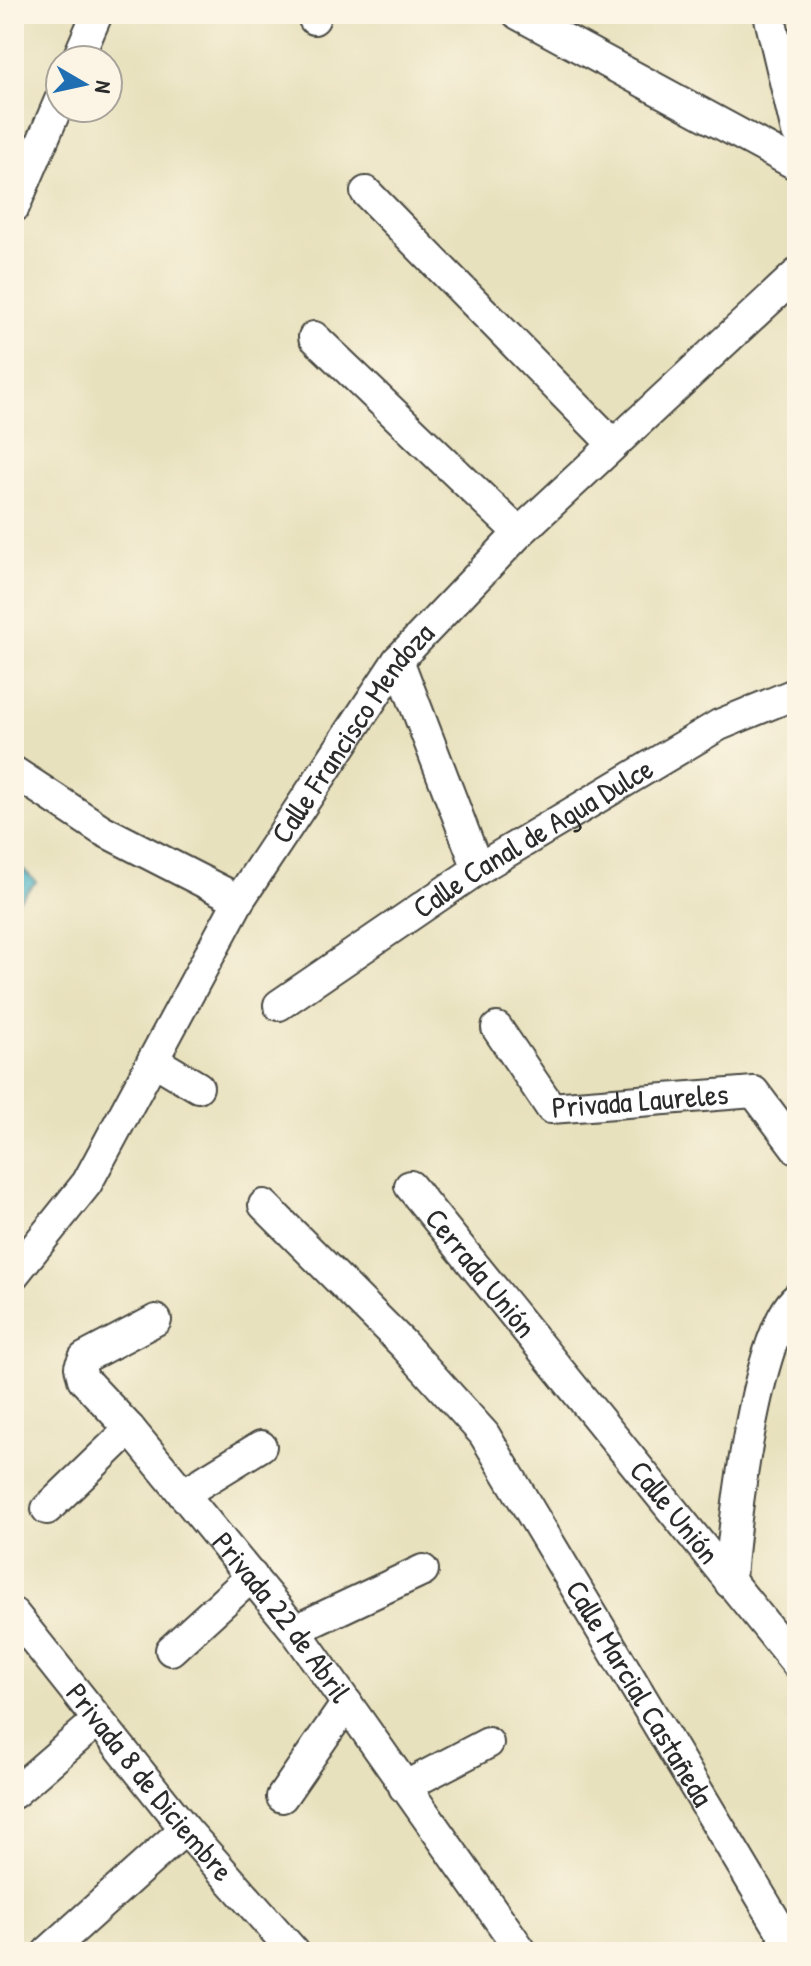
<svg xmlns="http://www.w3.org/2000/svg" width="811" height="1966" font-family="'Patrick Hand',sans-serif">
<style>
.water{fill:#46b1c4;stroke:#386e78;stroke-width:2}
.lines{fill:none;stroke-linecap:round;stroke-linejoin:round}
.minor-casing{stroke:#474641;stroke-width:34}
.minor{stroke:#fff;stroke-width:30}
.labels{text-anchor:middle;stroke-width:6;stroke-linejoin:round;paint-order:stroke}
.street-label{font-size:30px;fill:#2b2b2b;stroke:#fcf5e5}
</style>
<rect width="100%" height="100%" fill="#fcf5e5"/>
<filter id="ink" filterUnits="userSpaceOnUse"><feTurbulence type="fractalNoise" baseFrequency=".0125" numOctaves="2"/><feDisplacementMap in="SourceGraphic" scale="16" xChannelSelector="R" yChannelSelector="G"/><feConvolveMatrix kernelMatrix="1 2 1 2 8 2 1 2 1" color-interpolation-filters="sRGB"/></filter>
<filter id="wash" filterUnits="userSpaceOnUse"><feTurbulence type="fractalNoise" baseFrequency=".006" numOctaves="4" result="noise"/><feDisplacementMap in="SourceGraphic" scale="32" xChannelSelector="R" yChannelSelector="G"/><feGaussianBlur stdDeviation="1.8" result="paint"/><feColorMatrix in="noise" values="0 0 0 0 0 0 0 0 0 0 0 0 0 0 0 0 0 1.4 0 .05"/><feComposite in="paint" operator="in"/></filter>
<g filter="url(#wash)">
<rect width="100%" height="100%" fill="#e8e1bd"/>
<polygon class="water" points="14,860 36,882 14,905"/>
</g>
<g filter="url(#ink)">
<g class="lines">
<defs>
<g id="minor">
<polyline points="518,14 797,165"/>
<polyline points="769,14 797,132"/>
<polyline points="314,19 316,14"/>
<polyline points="77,60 97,14"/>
<polyline points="366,192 612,443"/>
<polyline points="14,207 60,100"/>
<polyline points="314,337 519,533"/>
<polyline points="398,660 478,869"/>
<polyline points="14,772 102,830 239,900"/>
<path id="s1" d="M 279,1005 L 478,869 L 719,725 L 797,693"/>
<path id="s2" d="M 497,1028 L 551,1108 L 754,1092 L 797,1149"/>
<polyline points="153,1060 198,1087"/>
<path id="s3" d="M 410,1186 L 797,1664"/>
<path id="s4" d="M 264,1205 L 403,1344 L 484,1434 L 794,1952"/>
<path id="s5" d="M 14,1274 L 87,1183 L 239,900 L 398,660 L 519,533 L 797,274"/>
<path id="s6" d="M 156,1320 L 84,1358 L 80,1367 L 83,1379 L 130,1429 L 295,1630 L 522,1952"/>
<polyline points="183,1494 261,1446"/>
<polyline points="47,1509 130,1429"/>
<path d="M 730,1583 C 732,1531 757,1329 797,1298"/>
<path id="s7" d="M 14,1614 L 185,1829 L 294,1952"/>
<polyline points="295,1630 423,1570"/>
<polyline points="171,1650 252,1576"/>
<polyline points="404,1787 488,1743"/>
<polyline points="14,1793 97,1721"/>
<polyline points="282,1797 347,1703"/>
<polyline points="48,1952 185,1829"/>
</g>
</defs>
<use href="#minor" class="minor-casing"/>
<use href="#minor" class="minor"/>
</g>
</g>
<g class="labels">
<g class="street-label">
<text dy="10" stroke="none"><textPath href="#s5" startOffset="640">Calle Francisco Mendoza</textPath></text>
<text dy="10" stroke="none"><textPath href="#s1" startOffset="304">Calle Canal de Agua Dulce</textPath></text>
<text dy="10" stroke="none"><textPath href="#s2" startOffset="186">Privada Laureles</textPath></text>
<text dy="10" stroke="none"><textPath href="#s3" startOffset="112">Cerrada Unión</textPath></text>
<text dy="10" stroke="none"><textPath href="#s3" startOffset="420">Calle Unión</textPath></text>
<text dy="10" stroke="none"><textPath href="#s6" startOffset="414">Privada 22 de Abril</textPath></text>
<text dy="10" stroke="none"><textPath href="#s4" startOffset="620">Calle Marcial Castañeda</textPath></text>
<text dy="10" stroke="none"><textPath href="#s7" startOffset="216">Privada 8 de Diciembre</textPath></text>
</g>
</g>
<rect width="811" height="1966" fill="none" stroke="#fcf5e5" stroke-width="48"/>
<g transform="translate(84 84) rotate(99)"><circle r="38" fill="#fcf5e5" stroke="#a8a49b" stroke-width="2"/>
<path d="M0-6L14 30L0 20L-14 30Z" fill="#1f6fb2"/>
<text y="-12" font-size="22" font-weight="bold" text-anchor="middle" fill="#2b2b2b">N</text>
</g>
</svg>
